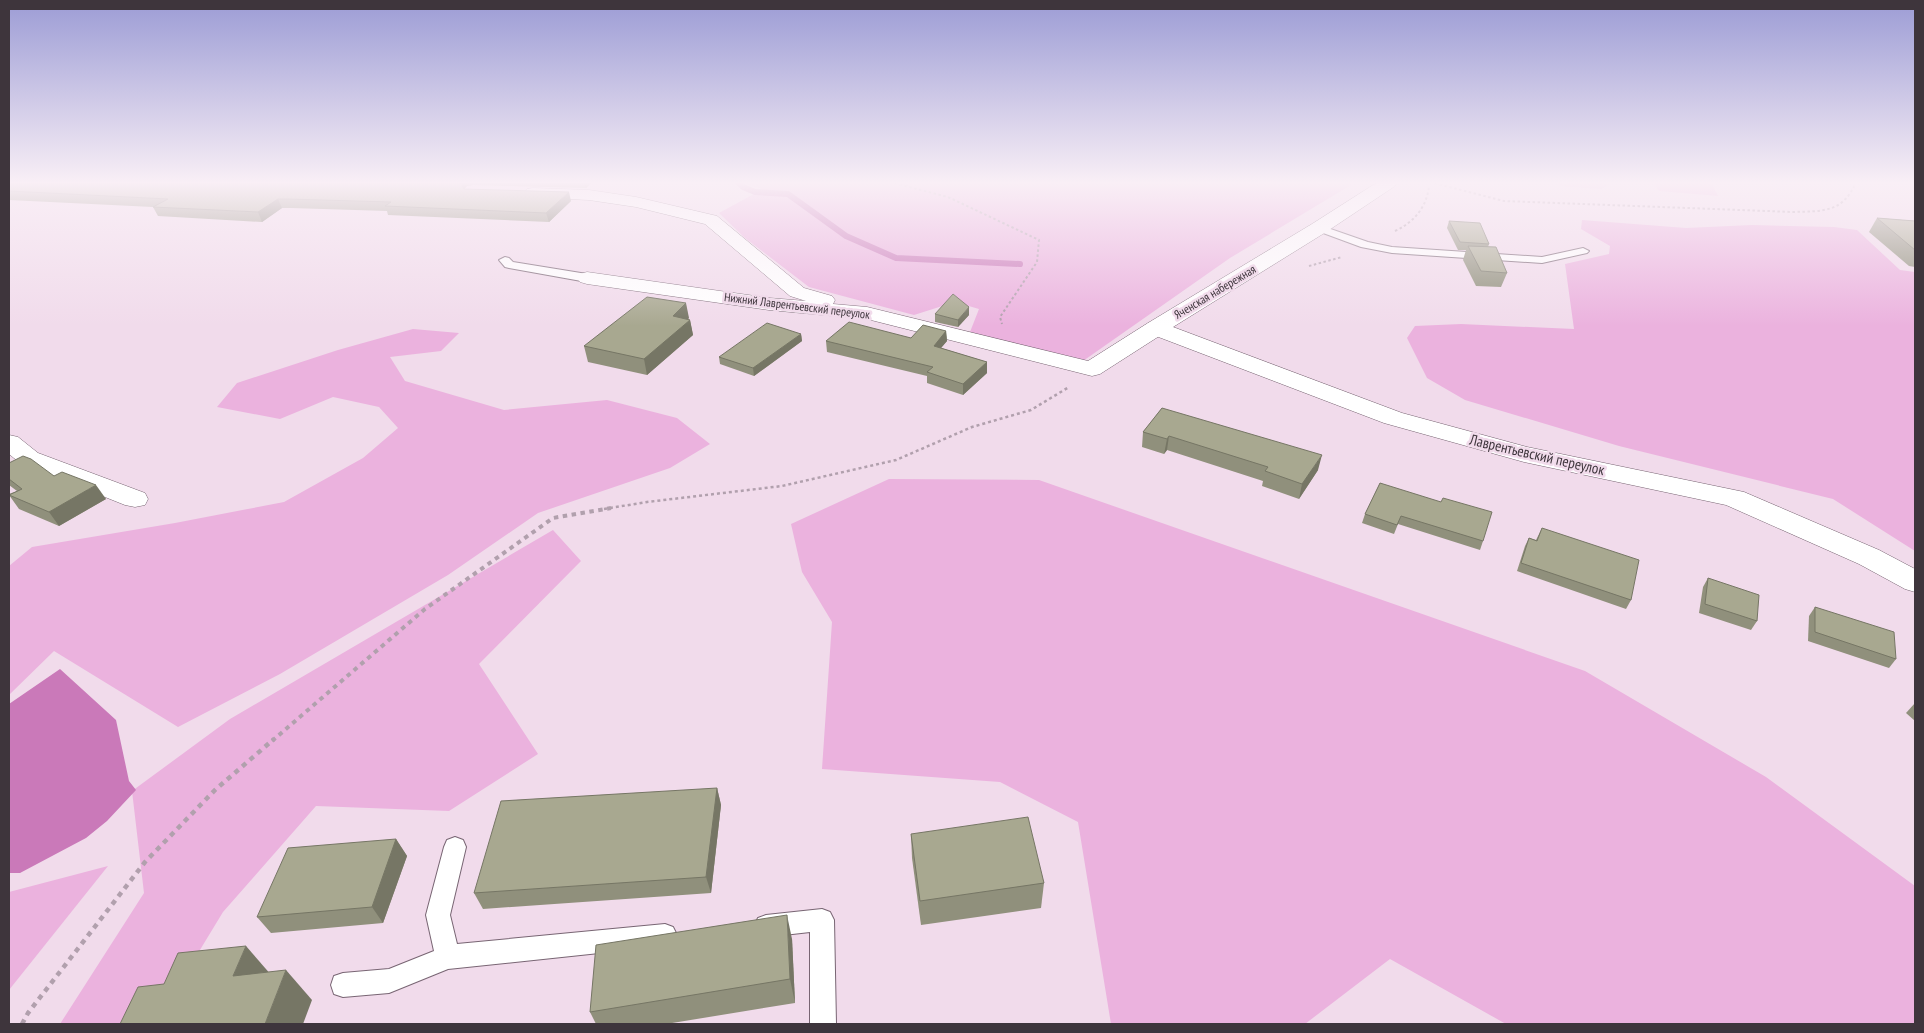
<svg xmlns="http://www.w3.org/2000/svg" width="1924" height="1033" font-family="'PT Sans Narrow',sans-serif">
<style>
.green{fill:#ebb2de}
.water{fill:#ca79b9}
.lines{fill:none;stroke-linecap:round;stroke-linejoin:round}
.stream{stroke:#ca79b9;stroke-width:6}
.lane-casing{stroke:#786573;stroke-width:2}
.street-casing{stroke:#786573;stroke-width:1}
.secondary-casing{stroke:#786573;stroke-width:1}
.path-far3{stroke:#b1a0ad;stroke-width:2;stroke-dasharray:2.5 2.5;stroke-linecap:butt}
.path-far2{stroke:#b1a0ad;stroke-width:2.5;stroke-dasharray:3 3;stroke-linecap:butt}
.path-far1{stroke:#b1a0ad;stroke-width:4;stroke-dasharray:4.5 4.5;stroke-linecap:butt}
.path{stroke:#b1a0ad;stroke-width:4.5;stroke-dasharray:5 5;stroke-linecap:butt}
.lane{fill:#fff;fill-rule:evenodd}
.street{fill:#fff;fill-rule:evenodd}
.secondary{fill:#fff;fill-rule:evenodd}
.wall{fill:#90907c}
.shaded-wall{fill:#767665}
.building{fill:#a8a890;stroke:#767665}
.labels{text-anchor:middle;stroke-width:5;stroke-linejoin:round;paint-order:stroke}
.far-street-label{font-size:12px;fill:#3e353c;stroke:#f1dbeb}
.street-label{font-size:15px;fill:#3e353c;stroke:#f1dbeb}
</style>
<rect width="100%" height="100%" fill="#f1dbeb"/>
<g class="green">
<polygon points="739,182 1356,182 1230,258 1083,361 970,332 979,309 955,302 914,315 809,287 745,238 719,213 763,189"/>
<polygon points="1555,182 1605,182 1608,185 1601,189 1560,186"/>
<polygon points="1653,182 1711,182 1718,196 1659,191"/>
<polygon points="1582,220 1686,228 1752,225 1834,227 1857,230 1900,270 1915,272 1915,551 1833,499 1619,446 1465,400 1427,378 1407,338 1415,326 1461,324 1574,329 1565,264 1609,254 1610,246 1581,229"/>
<polygon points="413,329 459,333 441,351 390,357 405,381 504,410 607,400 677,418 710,444 670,468 538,513 448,575 280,674 178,727 54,651 9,695 9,566 32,547 175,523 284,502 363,458 398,428 379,407 333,397 280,419 217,407 237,383 338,350"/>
<polygon points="889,479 1039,480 1585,671 1766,777 1915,886 1915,1024 1506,1024 1390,959 1305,1024 1111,1024 1078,822 1000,782 822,769 832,622 802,572 791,524"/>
<polygon points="553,530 581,561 479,664 538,754 449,811 316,806 223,912 155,1024 60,1024 144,893 132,791 230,719"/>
<polygon points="108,866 9,990 9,892"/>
</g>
<polygon class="water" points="60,669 116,720 129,781 136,790 107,821 86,838 20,873 9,873 9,704"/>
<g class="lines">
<polyline class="stream" points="738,182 743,187 755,192 788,194 846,236 896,258 1020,264"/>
<defs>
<g id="lane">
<polygon points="1319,225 1368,242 1392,247 1542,257 1583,248 1589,251 1587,253 1542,263 1392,253 1361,247 1315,230 1314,228 1315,226"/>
<polygon points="505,257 509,258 513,262 587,274 593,278 587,282 509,268 505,267 499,260"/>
<polygon points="455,837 463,840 466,847 450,915 457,944 665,924 673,927 677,935 673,943 665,946 448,969 389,993 343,997 334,994 331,985 334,976 343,973 389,969 434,951 426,915 444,847 447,840"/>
<polygon points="822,909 830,912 834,920 836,1024 810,1024 810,932 766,937 758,934 754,926 758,918 766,915"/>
</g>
<g id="street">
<polygon points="533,188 589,190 636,197 717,216 804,288 832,296 835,300 833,304 867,307 1088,361 1148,323 1156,322 1164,323 1167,328 1164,333 1100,374 1092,376 867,319 769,310 587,284 580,282 577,278 580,274 587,272 769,298 806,301 790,296 705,224 636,207 589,200 527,197 524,193 527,189"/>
<polygon points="9,435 18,437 38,453 145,493 148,499 145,505 135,507 125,505 20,463 9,454"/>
</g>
<polygon id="secondary" points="1378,182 1397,182 1395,186 1326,232 1173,327 1402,413 1527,447 1744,492 1879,550 1915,569 1915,592 1905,589 1859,564 1726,505 1524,462 1384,423 1148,333 1145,328 1148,323 1312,224"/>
</defs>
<use href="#lane" class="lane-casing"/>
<use href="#street" class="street-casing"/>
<use href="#secondary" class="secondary-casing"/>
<g class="path-far3">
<polyline points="890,182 948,197 1039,240 1037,262 1000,317 1002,324"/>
<path d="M 1430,182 L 1504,201 L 1793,212 C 1823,211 1843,213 1856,182"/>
<path d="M 1395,231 C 1414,222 1426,208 1429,187"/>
<polyline points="1309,266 1342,257"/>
</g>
<polyline class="path-far2" points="604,509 647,502 782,486 896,460 972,427 1031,410 1069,387"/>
<polyline class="path-far1" points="272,741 425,609 553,518 611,508"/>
<polyline class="path" points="22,1024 28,1013 145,862 215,790 274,739"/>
<use href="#lane" class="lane"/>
<use href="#street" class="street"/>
<use href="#secondary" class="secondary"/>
</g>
<g class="wall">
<polygon points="9,182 592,182 586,188 473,185 467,186 464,189 571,201 549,222 388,215 387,211 291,208 282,208 262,222 158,216 153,207 9,200"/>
<polygon points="1877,218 1915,221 1915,267 1909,266 1869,232"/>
<polygon points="1449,221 1489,244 1488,247 1507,273 1501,287 1476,286 1463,260 1466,250 1458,250 1447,228"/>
<polygon points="935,314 969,315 958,327 935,322"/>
<polygon points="689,318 688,319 690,320 693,335 647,375 588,362 584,346"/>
<polygon points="946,331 947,341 941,348 987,362 987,373 963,395 927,383 927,376 827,352 826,341 911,338"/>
<polygon points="801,334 802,341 754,376 720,364 719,357"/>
<polygon points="1162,408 1318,470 1299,499 1262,486 1263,481 1167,450 1164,454 1142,447 1143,432"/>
<polygon points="9,463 54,476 106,499 59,526 19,509 9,495 9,494 17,491 9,485"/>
<polygon points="1380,483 1483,541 1480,550 1398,524 1394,534 1362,523 1365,514"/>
<polygon points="1542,528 1631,600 1626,609 1517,571 1525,546 1529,538 1536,540"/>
<polygon points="1708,578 1757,621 1751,630 1699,613 1703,587"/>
<polygon points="1815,607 1896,659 1889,668 1808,641 1809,616"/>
<polygon points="1915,703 1915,721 1906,713"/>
<polygon points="717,788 721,805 711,893 483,909 474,893"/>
<polygon points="911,834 1044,883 1041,908 921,925 912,858"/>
<polygon points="396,839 407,856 383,923 271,933 257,917"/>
<polygon points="792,939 795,1003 666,1024 596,1024 590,1012"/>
</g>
<g class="shaded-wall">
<polygon points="460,182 472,182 473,185 467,186 462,191"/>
<polygon points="584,182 592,182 586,188"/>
<polygon points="569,192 571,201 549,222 546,213"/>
<polygon points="278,199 282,208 262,222 258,212"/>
<polygon points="686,303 689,318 676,331 673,316"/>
<polygon points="969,307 969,315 958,327 958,320"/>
<polygon points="690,320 693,335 647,375 644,359"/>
<polygon points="946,331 947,341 934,356 934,346"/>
<polygon points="801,334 802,341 754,376 753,368"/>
<polygon points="987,362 987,373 963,395 963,384"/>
<polygon points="1169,436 1167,450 1164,454 1167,439"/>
<polygon points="1322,455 1318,470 1299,499 1302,484"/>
<polygon points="96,485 106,499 59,526 49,512"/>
<polygon points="717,788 721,805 711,893 706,877"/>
<polygon points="396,839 407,856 383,923 372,907"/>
<polygon points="787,915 792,939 795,1003 790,979"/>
<polygon points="246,946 272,976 233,976"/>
<polygon points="286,970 312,1000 303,1024 265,1024"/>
</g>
<g class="building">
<polygon points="9,182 460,182 464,189 569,192 546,213 385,206 391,202 287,199 278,199 258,212 153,207 168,199 9,191"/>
<polygon points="1877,218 1915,221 1915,250"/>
<polygon points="1449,221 1480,223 1489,244 1460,242"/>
<polygon points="1468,246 1496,247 1507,273 1481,271"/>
<polygon points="953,294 969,307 958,320 935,314"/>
<polygon points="647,297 686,303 673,316 690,320 644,359 584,346"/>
<polygon points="849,322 911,338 923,325 946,331 934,346 987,362 963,384 927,372 933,367 826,341"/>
<polygon points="767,323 801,334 753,368 719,357"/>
<polygon points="1162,408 1322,455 1302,484 1265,471 1268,467 1169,436 1167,439 1143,432"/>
<polygon points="23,456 31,459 54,476 62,472 96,485 49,512 9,495 22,489 9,479 9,463"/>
<polygon points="1380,483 1441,502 1443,498 1492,512 1483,541 1401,516 1397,525 1365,514"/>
<polygon points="1542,528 1639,560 1631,600 1521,563 1529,538 1537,541"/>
<polygon points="1708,578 1759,595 1757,621 1705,604"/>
<polygon points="1815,607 1894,632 1896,659 1815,632"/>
<polygon points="717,788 706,877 474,893 501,801"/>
<polygon points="1028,817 1044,883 920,901 911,834"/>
<polygon points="396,839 372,907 257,917 288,848"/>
<polygon points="787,915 790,979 590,1012 596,945"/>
<polygon points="246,946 233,976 286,970 265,1024 120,1024 138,987 164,984 178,953"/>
</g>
<linearGradient id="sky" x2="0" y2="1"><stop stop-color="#9c9cd5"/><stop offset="0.56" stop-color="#f9eff6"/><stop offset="1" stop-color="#f9eff6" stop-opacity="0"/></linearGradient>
<rect width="1924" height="326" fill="url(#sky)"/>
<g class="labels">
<g class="far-street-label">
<text transform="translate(1215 292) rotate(-31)" y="4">Яченская набережная</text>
<text transform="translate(797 306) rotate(7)" y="4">Нижний Лаврентьевский переулок</text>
</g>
<g class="street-label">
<text transform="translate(1537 455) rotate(13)" y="5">Лаврентьевский переулок</text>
</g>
</g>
<rect width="1924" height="1033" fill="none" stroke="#3e353c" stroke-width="20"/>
</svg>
